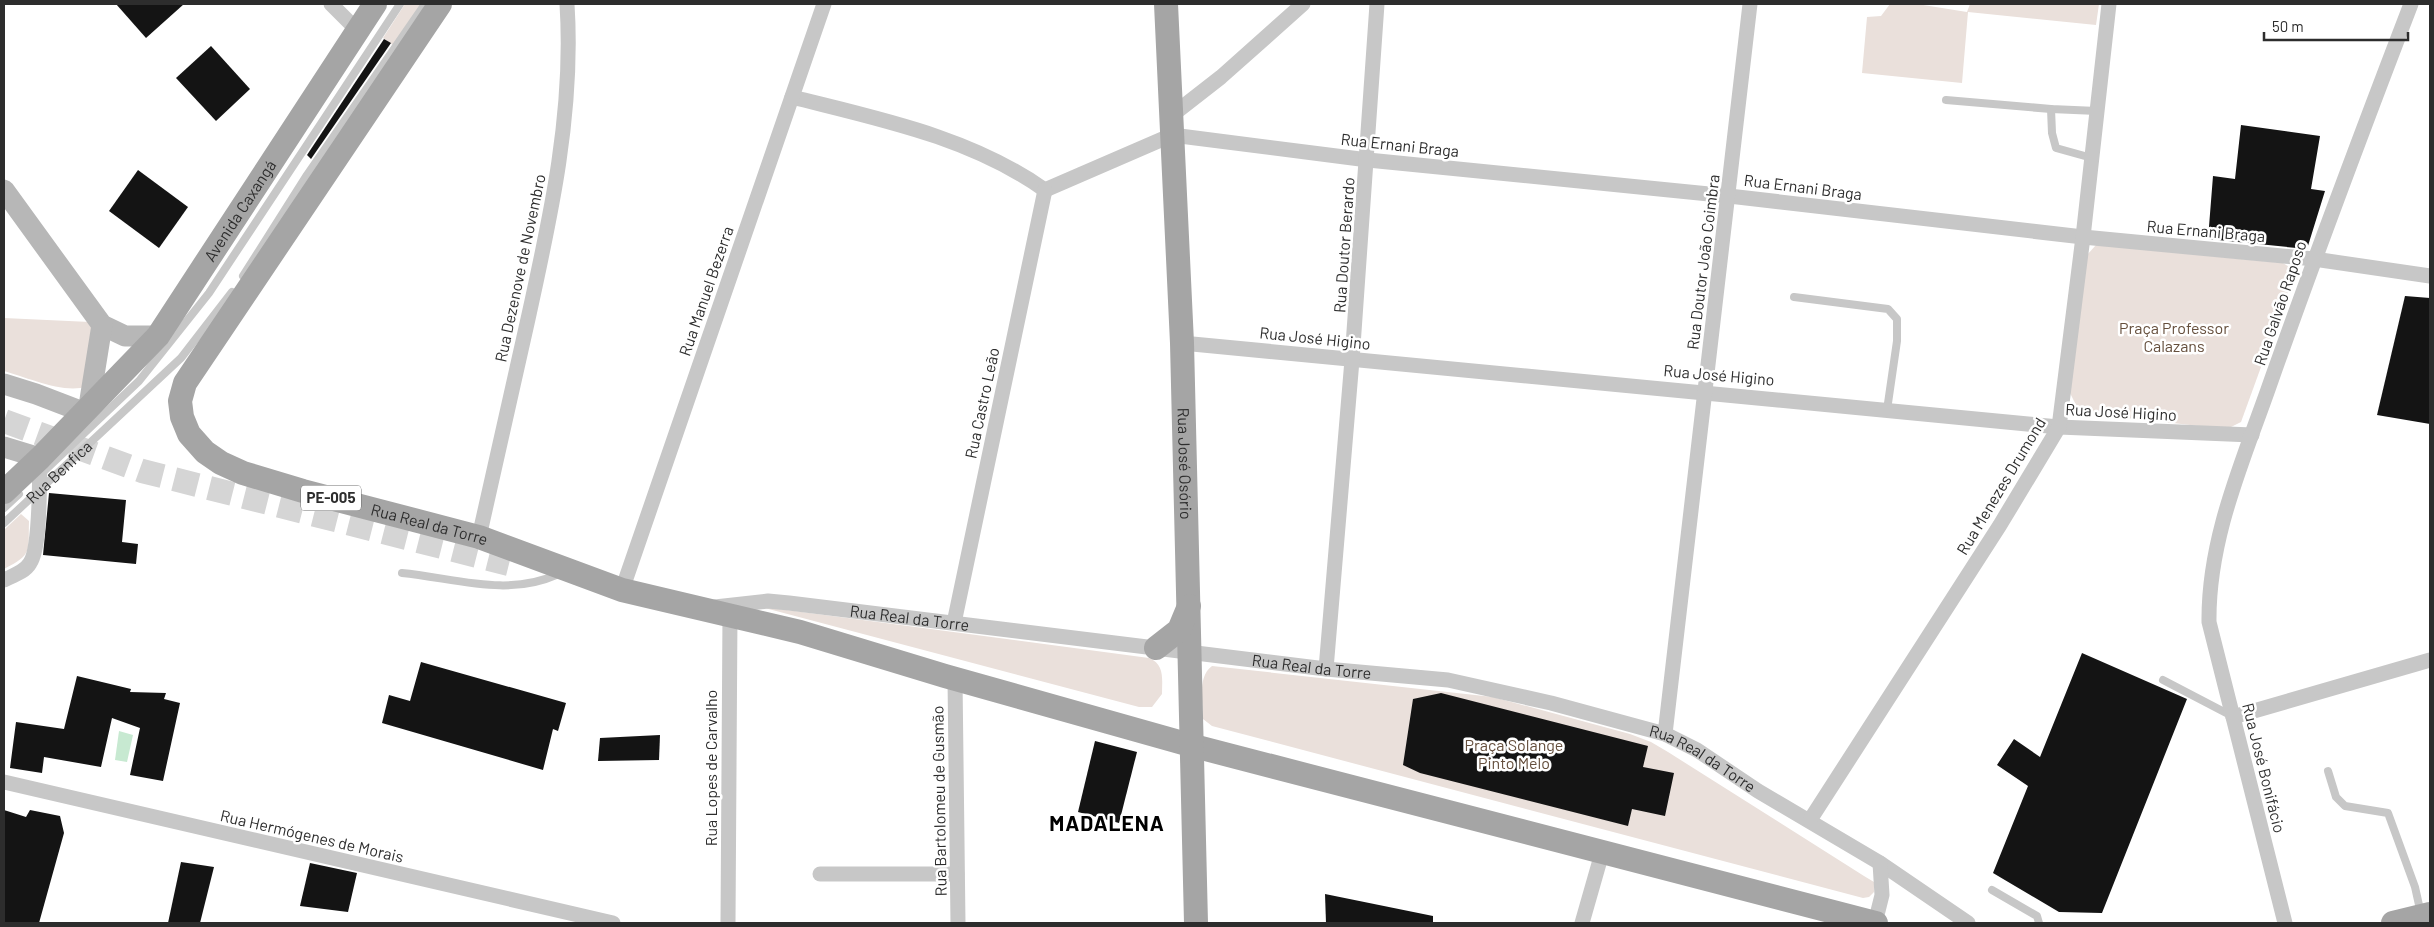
<svg xmlns="http://www.w3.org/2000/svg" width="2434" height="927" font-family="Barlow,sans-serif">
<style>
.green{fill:#eae0db}
.water{fill:#c7e9d1}
.building{fill:#141414}
.lines{fill:none;stroke-linecap:round;stroke-linejoin:round}
.primary-tunnel{stroke:#d5d5d5;stroke-width:24;stroke-dasharray:24 12;stroke-linecap:butt}
.lane{stroke:#c7c7c7;stroke-width:8}
.street{stroke:#c7c7c7;stroke-width:15}
.secondary{stroke:#b7b7b7;stroke-width:21}
.primary{stroke:#a5a5a5;stroke-width:24}
.labels{text-anchor:middle;stroke-width:5;stroke-linejoin:round;paint-order:stroke}
.shield{fill:#fff;stroke:#6c6c6c;stroke-width:1}
.shield-label{font-size:15px;font-weight:bold;fill:#2d2d2d}
.street-label{font-size:16px;fill:#2d2d2d;stroke:#fff}
.park-label{font-size:16px;fill:#654f3d;stroke:#fff}
.district-label{font-size:21px;font-weight:bold;letter-spacing:1px;fill:#000;stroke:#fff}
</style>
<rect width="100%" height="100%" fill="#fff"/>
<g class="green">
<polygon points="405,4 423,4 394,46 383,38"/>
<polygon points="1890,4 1917,4 1967,12 1970,4 2099,4 2096,25 1968,12 1962,83 1862,73 1867,17 1881,16"/>
<polygon points="2096,245 2283,263 2291,268 2293,279 2241,422 2229,428 2218,428 2090,414 2077,407 2070,393 2087,255"/>
<path d="M 4,318 L 90,322 L 94,324 L 87,386 C 66,395 26,377 4,371 Z"/>
<path d="M 21,514 L 29,521 C 28,552 33,554 4,569 L 4,530 Z"/>
<path d="M 757,606 L 1149,658 C 1165,664 1162,680 1162,694 L 1152,707 L 1139,707 Z"/>
<path d="M 1212,666 L 1493,697 L 1630,734 L 1651,742 L 1668,752 L 1864,876 L 1874,882 L 1874,892 L 1869,897 L 1863,898 L 1212,726 L 1203,719 C 1203,702 1197,677 1212,666 Z"/>
</g>
<polygon class="water" points="119,731 133,735 127,762 115,760"/>
<g class="building">
<polygon points="116,4 184,4 146,38"/>
<polygon points="384,39 391,43 311,159 307,155"/>
<polygon points="211,46 250,89 216,121 176,78"/>
<polygon points="2241,125 2320,136 2311,189 2325,191 2307,249 2208,239 2213,176 2235,179"/>
<polygon points="138,170 188,207 159,248 109,211"/>
<polygon points="2405,296 2430,298 2430,424 2377,415"/>
<polygon points="49,493 126,500 122,542 138,544 136,564 43,555"/>
<polygon points="2082,653 2187,699 2102,913 2059,912 1993,873 2028,786 1997,765 2014,739 2040,757"/>
<polygon points="421,662 566,703 558,731 553,729 543,770 382,723 389,695 410,701"/>
<polygon points="77,676 131,689 130,692 166,693 164,699 180,703 163,781 130,775 140,728 112,718 101,767 44,757 42,773 10,768 16,722 64,729"/>
<polygon points="1441,693 1648,746 1643,767 1674,773 1665,816 1632,809 1628,826 1420,773 1403,765 1413,699"/>
<polygon points="660,735 659,760 598,761 600,738"/>
<polygon points="1095,741 1137,752 1119,823 1078,812"/>
<polygon points="4,810 26,817 30,810 60,816 64,833 39,923 4,923"/>
<polygon points="181,862 214,867 200,923 168,923"/>
<polygon points="310,863 357,873 348,912 300,906"/>
<polygon points="1325,894 1433,916 1433,923 1326,923"/>
</g>
<g class="lines">
<polyline class="primary-tunnel" points="4,421 142,471 509,564"/>
<g class="lane">
<polyline points="1946,100 2051,109 2097,111"/>
<polyline points="2051,109 2052,133 2056,148 2092,158"/>
<polyline points="243,276 307,175 425,4"/>
<polyline points="1794,297 1888,309 1897,319 1897,341 1887,410"/>
<polyline points="42,473 139,381 209,293 400,4"/>
<polyline points="4,508 19,494"/>
<path id="s1" d="M 4,523 L 181,358 L 232,292"/>
<path d="M 402,573 C 454,578 507,597 556,575"/>
<polyline points="2163,680 2232,716"/>
<polyline points="2328,771 2336,797 2345,806 2388,813 2415,887 2421,914"/>
<polyline points="1992,890 2037,916 2039,923"/>
</g>
<g class="street">
<polyline points="331,4 357,30"/>
<path d="M 792,97 C 879,119 970,137 1045,190"/>
<polyline points="1171,116 1221,77 1303,4"/>
<polyline points="1045,190 1172,135 1368,160 1729,196 2083,237 2314,259 2430,276"/>
<polyline points="1182,343 2059,427 2252,435"/>
<path d="M 479,537 C 496,464 512,391 528,319 C 551,215 574,111 567,4"/>
<path d="M 4,580 C 12,576 25,572 30,563 C 41,547 39,480 40,458"/>
<polyline points="622,590 824,4"/>
<path id="s2" d="M 715,607 L 768,601 L 789,603 L 1326,669 L 1448,680 L 1551,703 L 1665,734 L 1697,750 L 1758,791 L 1880,863 L 1968,923"/>
<polyline points="954,623 1045,190"/>
<polyline points="1326,669 1352,360 1377,4"/>
<polyline points="955,679 958,923"/>
<polyline points="2233,717 2430,660"/>
<polyline points="1665,734 1750,4"/>
<polyline points="4,782 613,923"/>
<polyline points="1810,820 2000,525 2059,427 2083,237 2109,4"/>
<polyline points="820,874 957,874"/>
<polyline points="728,923 730,613"/>
<polyline points="1582,923 1602,853"/>
<polyline points="1875,923 1882,895 1880,863"/>
<path d="M 2285,923 L 2209,622 C 2208,537 2244,459 2271,381 C 2316,254 2363,129 2411,4"/>
</g>
<g class="secondary">
<polyline points="4,190 102,325 125,336 158,336"/>
<polyline points="4,384 36,394 83,412"/>
<polyline points="89,406 102,325"/>
<polyline points="4,447 40,458"/>
</g>
<g class="primary">
<path id="s3" d="M 440,4 L 185,383 L 180,401 L 182,417 L 189,434 L 205,452 L 221,463 L 243,473 L 303,491 L 479,537 L 622,590 L 800,632 L 945,676 L 1190,745 L 1876,923"/>
<path id="s4" d="M 1166,4 L 1182,343 L 1196,923"/>
<path id="s5" d="M 4,492 L 40,458 L 158,336 L 375,4"/>
<polyline points="1156,648 1179,630 1189,606"/>
<polyline points="2393,923 2430,914"/>
</g>
</g>
<g class="labels">
<rect class="shield" x="301" y="485.5" width="60" height="25" rx="4"/>
<g class="shield-label">
<text x="331" y="503">PE-005</text>
</g>
<g class="street-label">
<text transform="translate(1400 145) rotate(6)" y="6">Rua Ernani Braga</text>
<text transform="translate(1803 187) rotate(7)" y="6">Rua Ernani Braga</text>
<text dy="6" stroke="none"><textPath href="#s5" startOffset="369">Avenida Caxangá</textPath></text>
<text transform="translate(2206 231) rotate(5)" y="6">Rua Ernani Braga</text>
<text transform="translate(1344 245) rotate(-86)" y="6">Rua Doutor Berardo</text>
<text transform="translate(1703 262) rotate(-83)" y="6">Rua Doutor João Coimbra</text>
<text transform="translate(520 268) rotate(-78)" y="6">Rua Dezenove de Novembro</text>
<text transform="translate(706 291) rotate(-71)" y="6">Rua Manuel Bezerra</text>
<text transform="translate(2280 303) rotate(-71)" y="6">Rua Galvão Raposo</text>
<text transform="translate(1315 338) rotate(6)" y="6">Rua José Higino</text>
<text transform="translate(1719 375) rotate(5)" y="6">Rua José Higino</text>
<text transform="translate(982 403) rotate(-78)" y="6">Rua Castro Leão</text>
<text transform="translate(2121 412) rotate(3)" y="6">Rua José Higino</text>
<text dy="6" stroke="none"><textPath href="#s4" startOffset="460">Rua José Osório</textPath></text>
<text dy="6" stroke="none"><textPath href="#s1" startOffset="75">Rua Benfica</textPath></text>
<text transform="translate(2001 486) rotate(-59)" y="6">Rua Menezes Drumond</text>
<text dy="6" stroke="none"><textPath href="#s3" startOffset="771">Rua Real da Torre</textPath></text>
<text dy="6" stroke="none"><textPath href="#s2" startOffset="196">Rua Real da Torre</textPath></text>
<text dy="6" stroke="none"><textPath href="#s2" startOffset="601">Rua Real da Torre</textPath></text>
<text dy="6" stroke="none"><textPath href="#s2" startOffset="1006">Rua Real da Torre</textPath></text>
<text transform="translate(711 768) rotate(-90)" y="6">Rua Lopes de Carvalho</text>
<text transform="translate(2264 768) rotate(76)" y="6">Rua José Bonifácio</text>
<text transform="translate(939 801) rotate(-91)" y="6">Rua Bartolomeu de Gusmão</text>
<text transform="translate(312 836) rotate(13)" y="6">Rua Hermógenes de Morais</text>
</g>
<g class="park-label">
<text x="2174" y="334">Praça Professor<tspan x="2174" dy="18">Calazans</tspan></text>
<text x="1514" y="751">Praça Solange<tspan x="1514" dy="18">Pinto Melo</tspan></text>
</g>
<g class="district-label">
<text x="1107" y="831">MADALENA</text>
</g>
</g>
<rect width="2434" height="927" fill="none" stroke="#2d2d2d" stroke-width="10"/>
<path d="M2264 32v8h144v-8" fill="none" stroke="#2d2d2d" stroke-width="2.5"/>
<text x="2272" y="32" font-size="15" fill="#2d2d2d" stroke="#ffffff" stroke-width="4" paint-order="stroke">50 m</text>
</svg>
